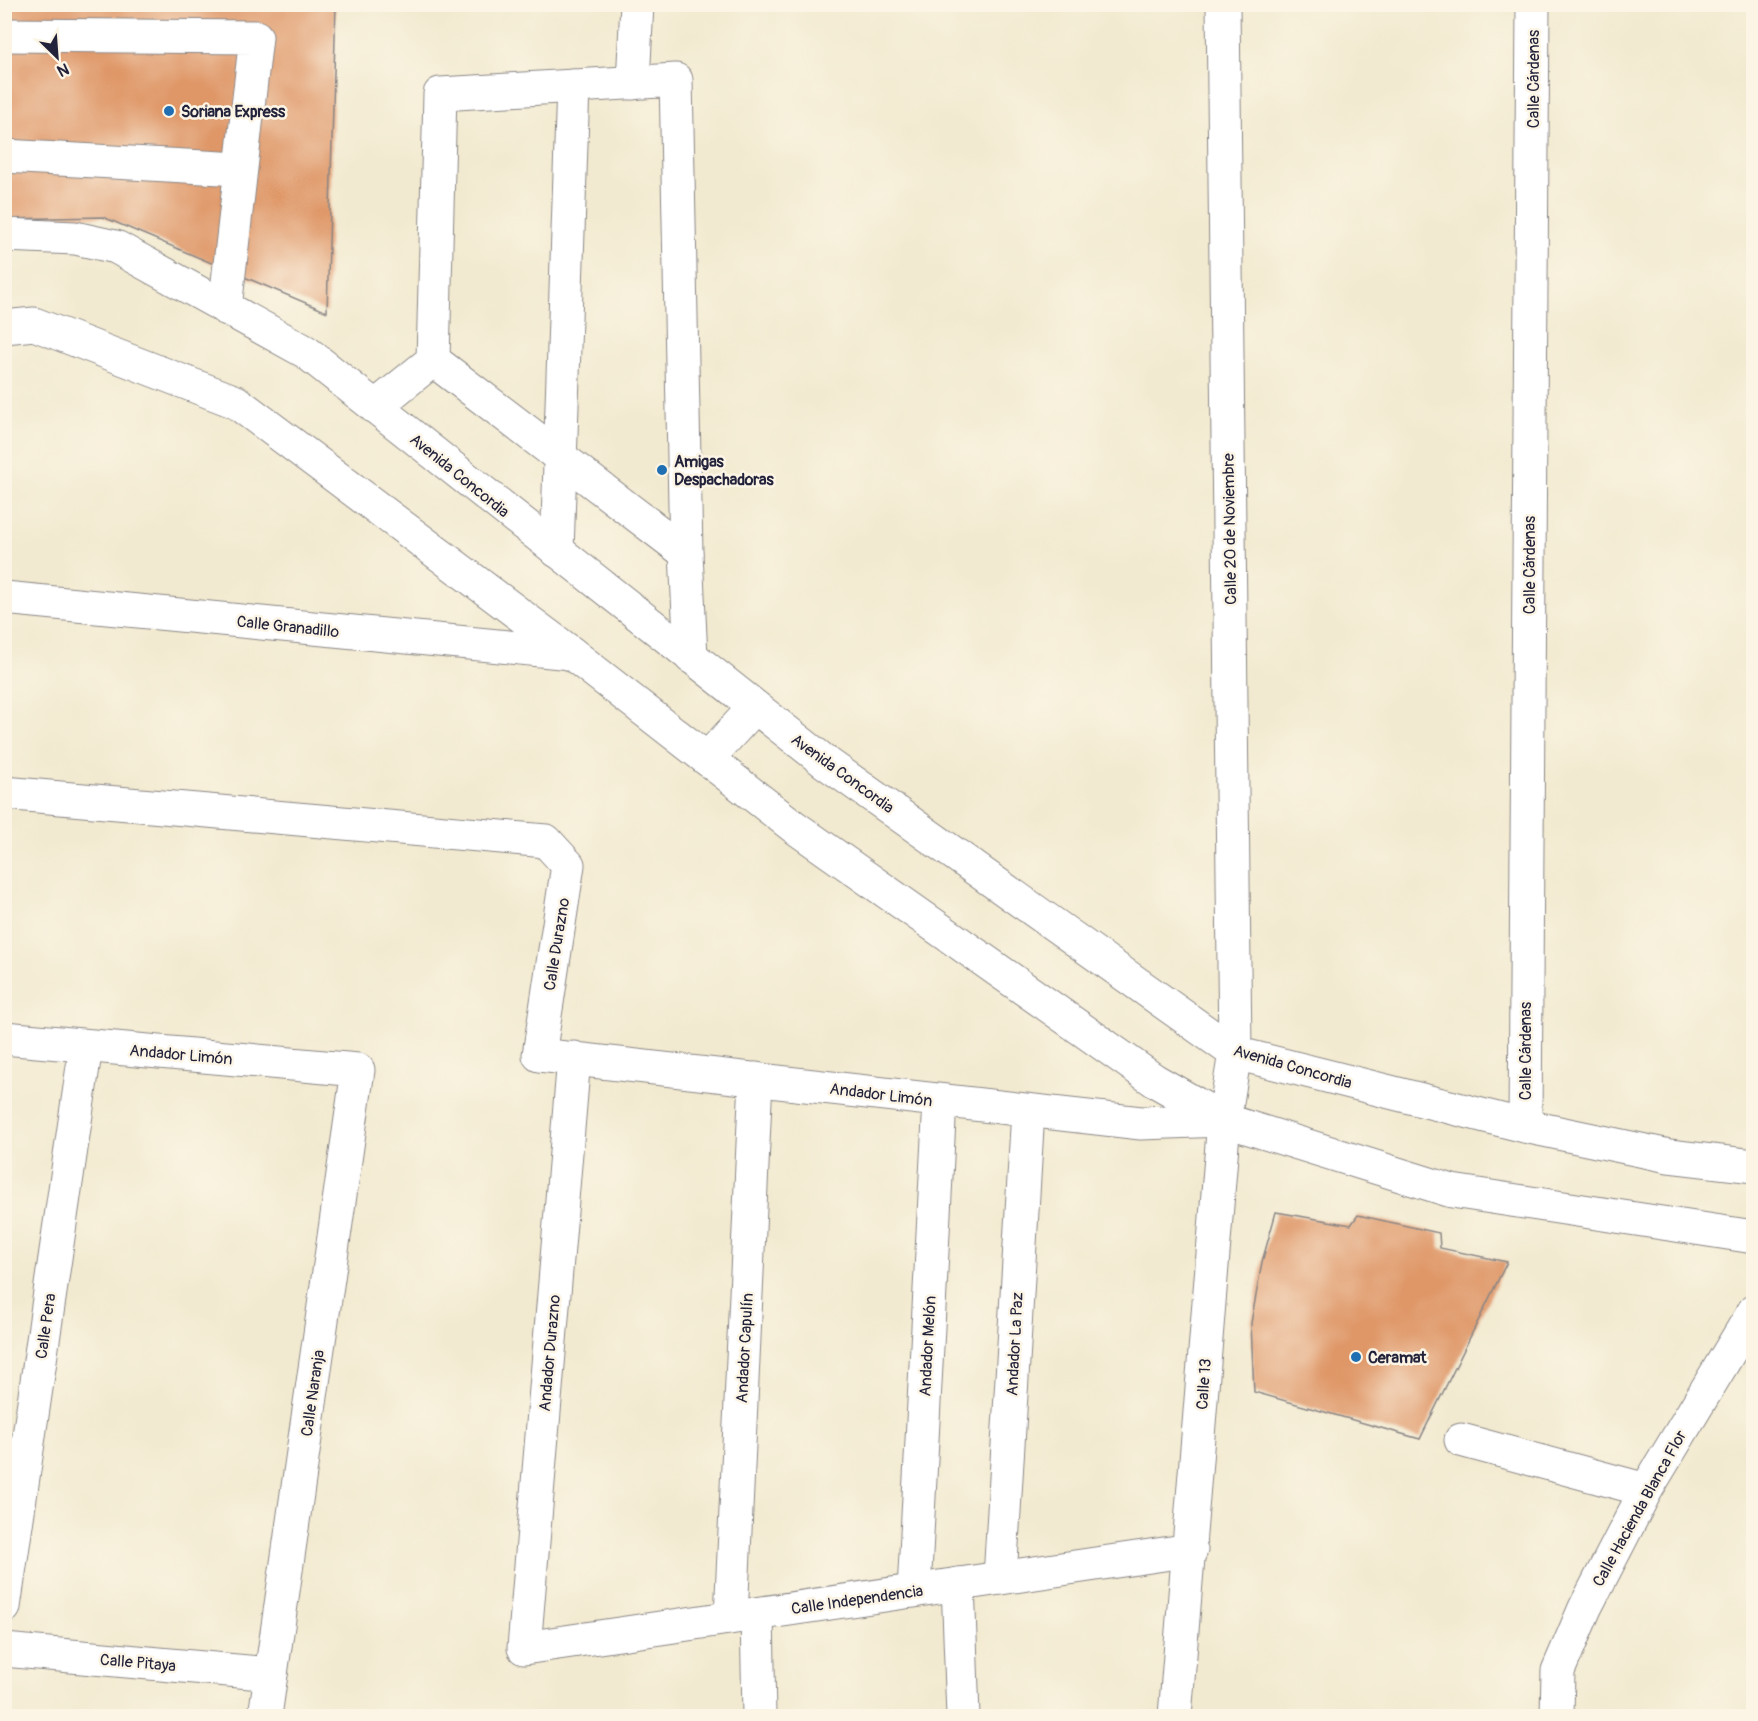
<svg xmlns="http://www.w3.org/2000/svg" width="1758" height="1721" font-family="Pangolin,sans-serif">
<style>
.building{fill:#df9767}
.lines{fill:none;stroke-linecap:round;stroke-linejoin:round}
.minor-casing{stroke:#8a8686;stroke-width:35}
.major-casing{stroke:#8a8686;stroke-width:35}
.minor{stroke:#fff;stroke-width:33}
.major{stroke:#fff;stroke-width:33}
.poi-dot{fill:#1f6fb2;stroke:#fcf5e5;stroke-width:2}
.labels{text-anchor:middle;stroke-width:5;stroke-linejoin:round;paint-order:stroke}
.street-label{font-size:16px;fill:#22223b;stroke:#fcf5e5}
.poi-label{font-size:16px;font-weight:bold;fill:#22223b;stroke:#fcf5e5;text-anchor:start}
</style>
<rect width="100%" height="100%" fill="#fcf5e5"/>
<filter id="ink" filterUnits="userSpaceOnUse"><feTurbulence type="fractalNoise" baseFrequency=".0167" numOctaves="2"/><feDisplacementMap in="SourceGraphic" scale="12" xChannelSelector="R" yChannelSelector="G"/><feConvolveMatrix kernelMatrix="1 2 1 2 8 2 1 2 1" color-interpolation-filters="sRGB"/></filter>
<filter id="wash" filterUnits="userSpaceOnUse"><feTurbulence type="fractalNoise" baseFrequency=".008" numOctaves="4" result="noise"/><feDisplacementMap in="SourceGraphic" scale="24" xChannelSelector="R" yChannelSelector="G"/><feGaussianBlur stdDeviation="1.35" result="paint"/><feColorMatrix in="noise" values="0 0 0 0 0 0 0 0 0 0 0 0 0 0 0 0 0 1.4 0 .05"/><feComposite in="paint" operator="in"/></filter>
<g filter="url(#wash)">
<rect width="100%" height="100%" fill="#f2ead0"/>
<g id="blocks">
<g class="building">
<polygon points="4,4 336,4 327,312 103,217 4,219"/>
<polygon points="1276,1212 1351,1225 1358,1215 1439,1233 1440,1248 1507,1262 1420,1439 1254,1392 1251,1323 1262,1262"/>
</g>
</g>
</g>
<g filter="url(#ink)">
<use href="#blocks" fill-opacity="0" stroke="#8a8686" stroke-width="1.5"/>
<g class="lines">
<defs>
<g id="minor">
<polyline points="4,35 256,37 225,308"/>
<polyline points="633,83 637,4"/>
<polyline points="4,156 240,169"/>
<polyline points="433,360 686,553"/>
<polyline points="375,407 433,360 440,94 676,80 686,553 691,657"/>
<polyline points="557,551 573,86"/>
<polyline points="4,598 571,653"/>
<polyline points="4,793 546,841 568,865 539,1055 1141,1123 1224,1120"/>
<polyline points="4,1038 358,1070 265,1716"/>
<polyline points="574,1058 524,1648 1191,1550"/>
<polyline points="1525,1126 1533,4"/>
<polyline points="1461,1440 1646,1490"/>
<polyline points="1000,1578 1028,1111"/>
<polyline points="958,1584 963,1716"/>
<polyline points="914,1591 940,1101"/>
<polyline points="4,1607 86,1046"/>
<polyline points="757,1614 759,1716"/>
<polyline points="731,1617 756,1079"/>
<polyline points="4,1650 271,1674"/>
<polyline points="1175,1716 1224,1120 1235,1053 1223,4"/>
<polyline points="1557,1716 1558,1671 1585,1608 1646,1490 1754,1311"/>
</g>
<g id="major">
<polyline points="4,235 75,238 116,247 306,352 825,762 1235,1053 1525,1126 1669,1156 1754,1166"/>
<polyline points="4,327 34,324 236,402 571,653 793,826 1154,1080 1224,1120 1452,1191 1754,1237"/>
<polyline points="707,759 755,707"/>
</g>
</defs>
<use href="#minor" class="minor-casing"/>
<use href="#major" class="major-casing"/>
<use href="#minor" class="minor"/>
<use href="#major" class="major"/>
</g>
</g>
<g class="poi-dot">
<circle cx="169" cy="111" r="6"/>
<circle cx="662" cy="470" r="6"/>
<circle cx="1356" cy="1357" r="6"/>
</g>
<g class="labels">
<g class="street-label">
<text transform="translate(1533 79) rotate(-90)" y="6">Calle Cárdenas</text>
<text transform="translate(460 475) rotate(39)" y="6">Avenida Concordia</text>
<text transform="translate(1229 529) rotate(-91)" y="6">Calle 20 de Noviembre</text>
<text transform="translate(1529 565) rotate(-90)" y="6">Calle Cárdenas</text>
<text transform="translate(288 626) rotate(6)" y="6">Calle Granadillo</text>
<text transform="translate(843 773) rotate(36)" y="6">Avenida Concordia</text>
<text transform="translate(556 944) rotate(-81)" y="6">Calle Durazno</text>
<text transform="translate(1525 1051) rotate(-90)" y="6">Calle Cárdenas</text>
<text transform="translate(181 1054) rotate(5)" y="6">Andador Limón</text>
<text transform="translate(1293 1066) rotate(16)" y="6">Avenida Concordia</text>
<text transform="translate(881 1094) rotate(7)" y="6">Andador Limón</text>
<text transform="translate(45 1326) rotate(-82)" y="6">Calle Pera</text>
<text transform="translate(1014 1344) rotate(-87)" y="6">Andador La Paz</text>
<text transform="translate(927 1346) rotate(-87)" y="6">Andador Melón</text>
<text transform="translate(744 1348) rotate(-87)" y="6">Andador Capulín</text>
<text transform="translate(549 1353) rotate(-85)" y="6">Andador Durazno</text>
<text transform="translate(1203 1384) rotate(-86)" y="6">Calle 13</text>
<text transform="translate(312 1393) rotate(-82)" y="6">Calle Naranja</text>
<text transform="translate(1639 1508) rotate(-61)" y="6">Calle Hacienda Blanca Flor</text>
<text transform="translate(857 1599) rotate(-8)" y="6">Calle Independencia</text>
<text transform="translate(138 1662) rotate(5)" y="6">Calle Pitaya</text>
</g>
<g class="poi-label">
<text x="181" y="117">Soriana Express</text>
<text x="674" y="467">Amigas<tspan x="674" dy="18">Despachadoras</tspan></text>
<text x="1368" y="1363">Ceramat</text>
</g>
</g>
<rect width="1758" height="1721" fill="none" stroke="#fcf5e5" stroke-width="24"/>
<g transform="translate(57 57) rotate(155)" stroke="#fcf5e5" stroke-width="4.5" paint-order="stroke">
<path d="M0-4.5L10 22L0 15L-10 22Z" fill="#22223b"/>
<text y="-9" font-size="16" font-weight="bold" text-anchor="middle" fill="#22223b">N</text>
</g>
</svg>
